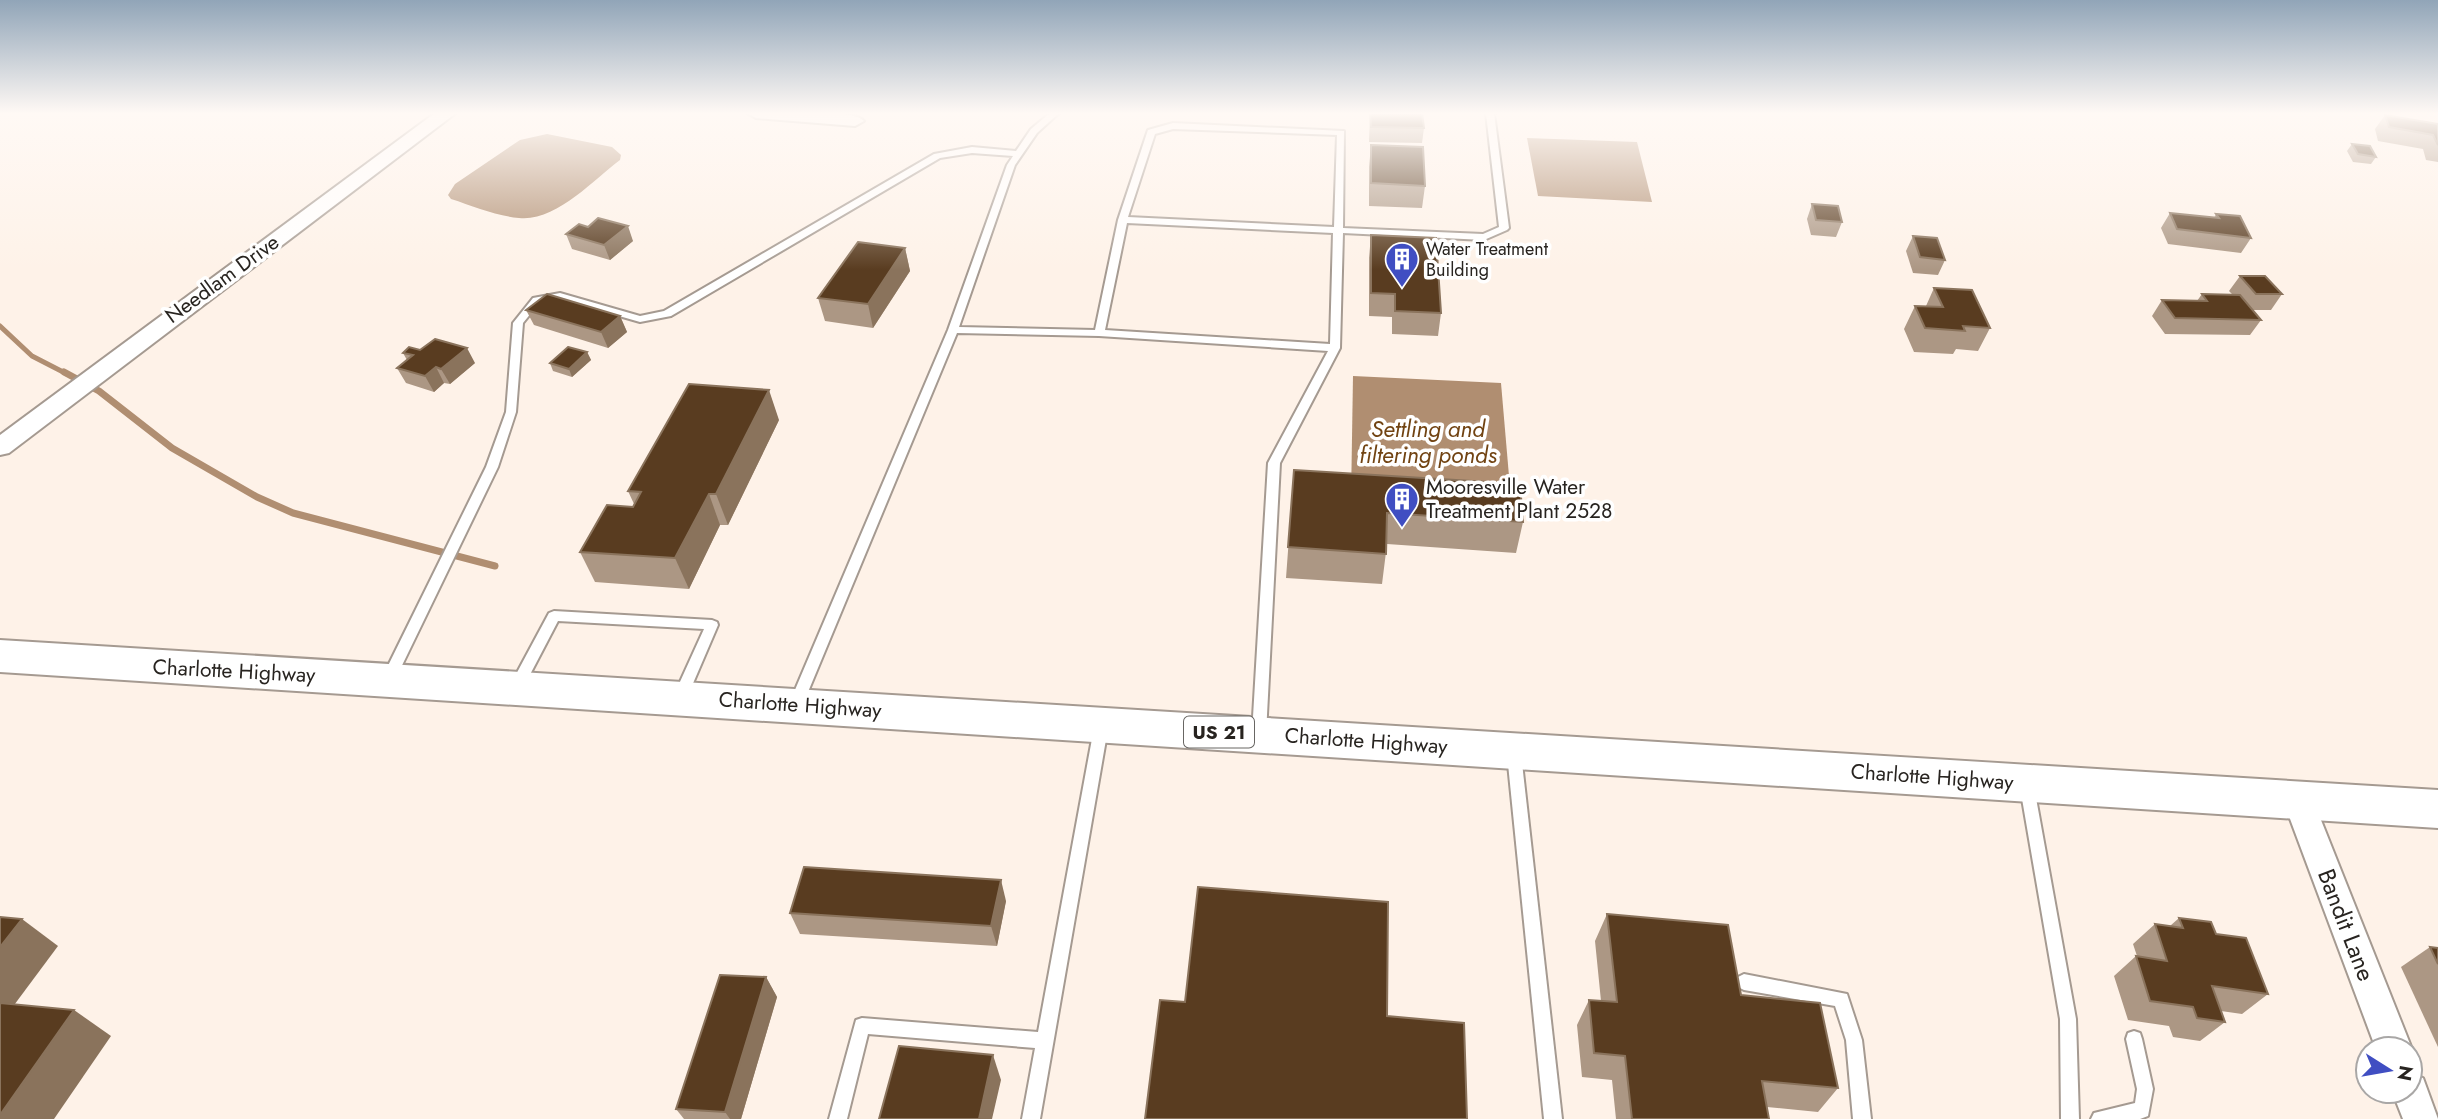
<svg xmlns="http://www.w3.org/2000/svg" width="2438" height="1119" font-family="Jost,sans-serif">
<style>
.water{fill:#b08e71}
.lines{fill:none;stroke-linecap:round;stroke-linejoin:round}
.stream-far1{stroke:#b08e71;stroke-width:5}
.stream{stroke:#b08e71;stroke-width:7}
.service-casing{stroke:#a59a91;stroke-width:4}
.minor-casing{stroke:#a59a91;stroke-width:4}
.primary-casing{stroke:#a59a91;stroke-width:4}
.service{fill:#fff;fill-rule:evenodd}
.minor{fill:#fff;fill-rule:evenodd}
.primary{fill:#fff;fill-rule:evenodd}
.wall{fill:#ac9784}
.shaded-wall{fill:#8a735c}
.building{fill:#593c20;stroke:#8a735c;stroke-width:2}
.labels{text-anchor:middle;stroke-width:7;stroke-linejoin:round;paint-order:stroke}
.far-poi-label{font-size:18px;fill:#282420;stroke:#fff;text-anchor:start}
.shield{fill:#fff;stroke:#686663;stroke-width:2}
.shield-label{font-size:19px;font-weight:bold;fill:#282420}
.street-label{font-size:21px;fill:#282420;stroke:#fff}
.poi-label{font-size:21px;fill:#282420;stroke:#fff;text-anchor:start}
.water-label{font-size:23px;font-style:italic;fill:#714312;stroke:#fff}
.near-street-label{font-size:24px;fill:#282420;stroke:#fff}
</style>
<rect width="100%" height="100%" fill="#fef2e8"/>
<g class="water">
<path d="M 547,134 L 612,147 L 621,155 L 620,160 C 593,180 556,222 519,218 C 496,216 473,206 451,199 L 448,195 L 455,184 L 520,140 Z"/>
<polygon points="1527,138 1637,142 1652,202 1538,196"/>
<polygon points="1353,376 1501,383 1512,511 1351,500"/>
</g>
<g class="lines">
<polyline class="stream-far1" points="0,326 32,356 67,374"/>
<polyline class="stream" points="64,372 99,391 172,448 257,497 293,513 495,566"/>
<defs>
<g id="service">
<path d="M 1050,113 L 1059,113 L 1037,133 L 1015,165 L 959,327 L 1095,330 L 1118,220 L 1148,130 L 1173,123 L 1344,131 L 1343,228 L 1483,234 L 1499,227 L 1486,113 L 1494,113 L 1509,228 L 1507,230 L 1484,240 L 1343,233 L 1340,348 L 1280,463 L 1266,734 L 1264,738 L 1259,740 L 1254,738 L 1252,734 L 1268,463 L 1328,351 L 1099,336 L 957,333 L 803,704 L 801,708 L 796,709 L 791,708 L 789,704 L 948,330 L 1007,165 L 1013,156 L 972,153 L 940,158 L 671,316 L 640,322 L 560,299 L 540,302 L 523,323 L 516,412 L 498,467 L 393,684 L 388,685 L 383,684 L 381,680 L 486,467 L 506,412 L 513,323 L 533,298 L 560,293 L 640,316 L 664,311 L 934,154 L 972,147 L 1016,151 L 1031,129 ZM 1173,129 L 1337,135 L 1334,227 L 1128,217 L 1155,134 ZM 1127,223 L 1333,233 L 1330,344 L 1105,330 Z"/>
<polygon points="554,611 712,620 717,622 718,625 688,695 686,699 681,700 676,699 674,695 704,629 558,621 523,688 518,689 513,688 511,684 513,680 549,613"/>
<polygon points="1101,722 1106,724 1108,728 1040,1119 1022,1119 1035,1048 868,1034 847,1119 829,1119 856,1020 862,1018 1038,1032 1094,728 1096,724"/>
<polygon points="1514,748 1519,750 1521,754 1562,1119 1544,1119 1507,754 1509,750"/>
<polygon points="2027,781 2032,783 2034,787 2076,1019 2079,1119 2061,1119 2060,1019 2020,787 2022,783"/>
<polygon points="1744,974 1847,994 1862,1040 1871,1119 1853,1119 1846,1040 1835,1006 1744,990 1738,987 1736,982 1738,977"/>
<polygon points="2134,1031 2140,1033 2142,1039 2153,1089 2148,1116 2140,1119 2091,1119 2094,1113 2135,1103 2137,1089 2126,1039 2128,1033"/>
</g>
<g id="minor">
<polygon points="435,113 456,113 9,453 0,455 0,435"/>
<path d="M 747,113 C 769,113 852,107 864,121 L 855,126 L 756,118 Z"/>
<polygon points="2298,787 2309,791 2313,800 2412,1049 2410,1053 2410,1049 2376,1049 2283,800 2287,791"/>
<polygon points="2410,1073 2423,1078 2438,1119 2403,1119 2392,1091 2410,1091"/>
</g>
<polygon id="primary" points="0,640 2438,790 2438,828 0,672"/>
</defs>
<use href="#service" class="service-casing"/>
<use href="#minor" class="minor-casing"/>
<use href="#primary" class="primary-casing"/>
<use href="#service" class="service"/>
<use href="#minor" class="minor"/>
<use href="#primary" class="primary"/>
</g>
<g class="wall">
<polygon points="1370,113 1424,128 1422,143 1369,142"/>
<polygon points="2385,115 2438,124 2438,162 2426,160 2423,149 2378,141 2375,129"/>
<polygon points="2352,144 2376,157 2371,164 2353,162 2347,151"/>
<polygon points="1371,145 1425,186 1422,208 1369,206 1369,167"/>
<polygon points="1812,204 1842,222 1836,237 1811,235 1807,219"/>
<polygon points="2170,213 2214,218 2216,214 2251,238 2241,253 2168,244 2161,228"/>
<polygon points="588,227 633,241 610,260 572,249 566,234"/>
<polygon points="1371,235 1441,313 1438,336 1392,334 1392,317 1369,316 1369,258"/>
<polygon points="1913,236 1945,260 1938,275 1913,273 1906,251"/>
<polygon points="905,248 910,271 873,328 825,321 818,298"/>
<polygon points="2240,276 2282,294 2271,310 2253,310 2261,320 2250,335 2165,334 2152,316 2162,300 2197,301 2202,294 2232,294 2229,291"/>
<polygon points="1934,288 1990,328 1978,351 1956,349 1953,354 1914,352 1904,329 1915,306 1926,306"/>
<polygon points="526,310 620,316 627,332 608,348 534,325"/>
<polygon points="587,352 591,360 572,377 553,371 550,363"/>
<polygon points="403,353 475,363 450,384 444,383 434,392 406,383 397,368 407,360"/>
<polygon points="779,420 728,525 720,525 689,589 595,582 580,552 633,507 634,504 628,491"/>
<polygon points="1294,470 1523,522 1516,553 1387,544 1382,584 1286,578"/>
<polygon points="1006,901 997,946 800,934 790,913"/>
<polygon points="1607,914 1741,995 1838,1088 1818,1112 1767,1107 1769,1119 1616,1119 1612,1080 1582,1077 1577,1025 1589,1000 1601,1001 1595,941"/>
<polygon points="2179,918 2216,934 2268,994 2242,1014 2221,1011 2225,1022 2200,1041 2173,1037 2169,1026 2128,1020 2114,976 2136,956 2137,956 2133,944 2155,924 2170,926"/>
<polygon points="2430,947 2438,948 2438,1047 2401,967"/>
<polygon points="766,977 777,997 741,1119 684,1119 676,1109"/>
</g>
<g class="shaded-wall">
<polygon points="628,226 633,241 610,260 604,245"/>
<polygon points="905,248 910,271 873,328 868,304"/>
<polygon points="620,316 627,332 608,348 601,332"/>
<polygon points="467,348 475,363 450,384 441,369"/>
<polygon points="587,352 591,360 572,377 569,369"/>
<polygon points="436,367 444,383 434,392 425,376"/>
<polygon points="769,390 779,420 728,525 716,494"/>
<polygon points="709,494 720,525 689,589 675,558"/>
<polygon points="1001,880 1006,901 997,946 991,926"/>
<polygon points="22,919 58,946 0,1024 0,947"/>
<polygon points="766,977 777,997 741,1119 730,1119 725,1112"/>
<polygon points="74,1010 111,1036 54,1119 0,1119 0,1115"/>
<polygon points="993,1055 1001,1080 992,1119 979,1119"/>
</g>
<g class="building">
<polygon points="1370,113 1422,113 1424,128 1371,127"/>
<polygon points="2385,115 2438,124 2438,145 2433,135 2389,127"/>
<polygon points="2352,144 2370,146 2376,157 2358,154"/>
<polygon points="1371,145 1423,147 1425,186 1371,183"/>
<polygon points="1812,204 1838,206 1842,222 1816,220"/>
<polygon points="2170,213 2219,218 2216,214 2240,216 2251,238 2177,229"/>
<polygon points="598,218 628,226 604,245 566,234 579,224 588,227"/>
<polygon points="1371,235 1436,238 1441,313 1395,311 1395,294 1371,293"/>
<polygon points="1913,236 1937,238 1945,260 1920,257"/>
<polygon points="858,242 905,248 868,304 818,298"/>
<polygon points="2240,276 2265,276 2282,294 2256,294"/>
<polygon points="1934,288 1972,290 1990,328 1963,326 1965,331 1925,328 1915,306 1943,307"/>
<polygon points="547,294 620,316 601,332 526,310"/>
<polygon points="2202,294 2240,295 2261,320 2175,318 2162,300 2207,301"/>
<polygon points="435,339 467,348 441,369 436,367 425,376 397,368 413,355 403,353 409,347 420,350"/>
<polygon points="568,347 587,352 569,369 550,363"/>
<polygon points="689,384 769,390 716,494 709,494 675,558 580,552 607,505 633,507 641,492 628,491"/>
<polygon points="1294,470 1520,484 1523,522 1387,513 1386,554 1288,547"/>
<polygon points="804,867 1001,880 991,926 790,913"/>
<polygon points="1198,887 1388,902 1387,1016 1464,1023 1467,1119 1145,1119 1160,1000 1185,1002"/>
<polygon points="1607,914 1728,925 1741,995 1820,1003 1838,1088 1762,1081 1769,1119 1632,1119 1625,1056 1594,1053 1589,1000 1617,1002"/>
<polygon points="0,917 22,919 0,947"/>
<polygon points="2179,918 2211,922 2216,934 2246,938 2268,994 2212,986 2225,1022 2197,1018 2193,1007 2150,1001 2136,956 2167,961 2155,924 2183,928"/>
<polygon points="2430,947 2438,948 2438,964"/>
<polygon points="720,975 766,977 725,1112 676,1109"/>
<polygon points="0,1003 74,1010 0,1115"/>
<polygon points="899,1046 993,1055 979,1119 879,1119"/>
</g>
<linearGradient id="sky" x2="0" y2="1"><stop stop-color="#91a5b8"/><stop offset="0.42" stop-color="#fff9f5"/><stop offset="1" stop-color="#fff9f5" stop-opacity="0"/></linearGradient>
<rect width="2438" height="270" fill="url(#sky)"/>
<defs>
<symbol id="building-pin" viewBox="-11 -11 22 30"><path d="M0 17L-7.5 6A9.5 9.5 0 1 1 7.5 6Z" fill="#404ec2" stroke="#fff"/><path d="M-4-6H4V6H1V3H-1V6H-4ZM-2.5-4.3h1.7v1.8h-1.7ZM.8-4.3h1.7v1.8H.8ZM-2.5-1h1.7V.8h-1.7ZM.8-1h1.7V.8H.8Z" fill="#fff"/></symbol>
</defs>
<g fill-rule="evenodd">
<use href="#building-pin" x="1383" y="240" width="38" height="52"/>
<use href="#building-pin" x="1383" y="480" width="38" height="52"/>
</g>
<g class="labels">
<g class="far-poi-label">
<text x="1426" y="255">Water Treatment<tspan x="1426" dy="21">Building</tspan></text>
</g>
<rect class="shield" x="1184" y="716.5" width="70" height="31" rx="5"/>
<g class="shield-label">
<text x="1219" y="739">US 21</text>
</g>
<g class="street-label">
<text transform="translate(222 279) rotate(-36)" y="7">Needlam Drive</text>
<text transform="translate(234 671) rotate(3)" y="7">Charlotte Highway</text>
<text transform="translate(800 705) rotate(4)" y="7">Charlotte Highway</text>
<text transform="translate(1366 741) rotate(4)" y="7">Charlotte Highway</text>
<text transform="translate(1932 777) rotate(4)" y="7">Charlotte Highway</text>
</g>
<g class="poi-label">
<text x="1426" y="494">Mooresville Water<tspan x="1426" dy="24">Treatment Plant 2528</tspan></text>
</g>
<g class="water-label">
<text x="1428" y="437">Settling and<tspan x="1428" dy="26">filtering ponds</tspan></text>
</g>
<g class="near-street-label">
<text transform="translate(2346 925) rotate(69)" y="8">Bandit Lane</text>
</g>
</g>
<g transform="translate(2389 1070) rotate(101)"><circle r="33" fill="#ffffff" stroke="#a9a7a6" stroke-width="2"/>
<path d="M0-5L12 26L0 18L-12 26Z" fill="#404ec2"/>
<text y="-10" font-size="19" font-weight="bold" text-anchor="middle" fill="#282420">N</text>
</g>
</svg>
